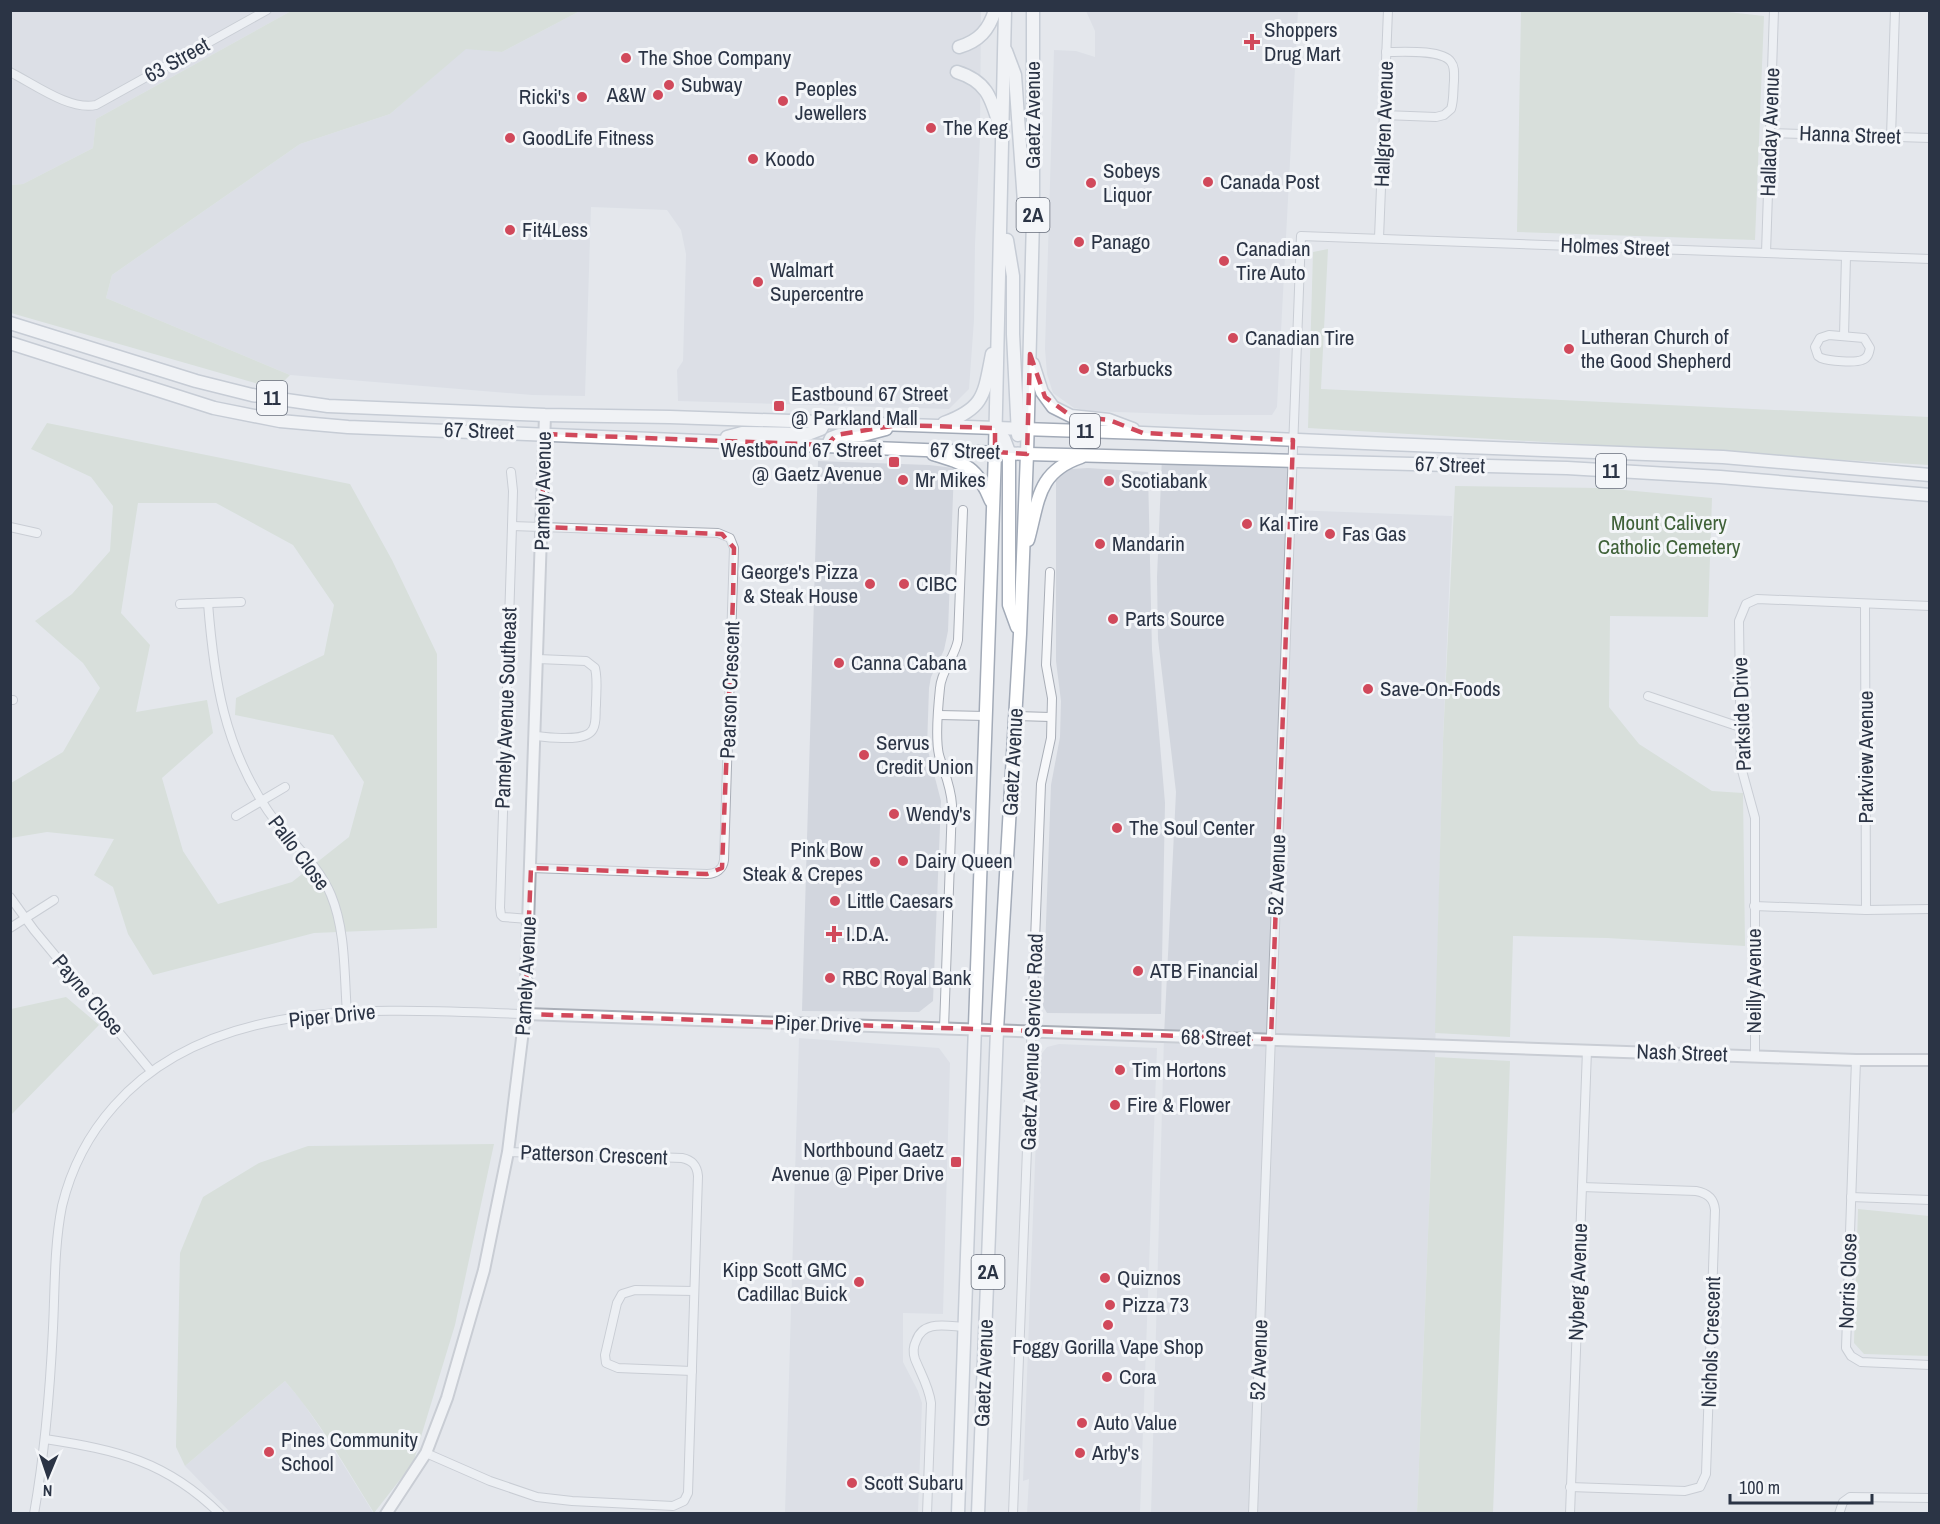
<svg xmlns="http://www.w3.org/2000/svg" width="1940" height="1524" font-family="'Archivo Narrow',sans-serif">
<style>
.built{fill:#d2d6de}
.green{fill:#c9d6c5;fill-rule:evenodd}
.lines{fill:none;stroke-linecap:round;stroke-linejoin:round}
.street-casing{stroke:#a9aeb7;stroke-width:10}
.secondary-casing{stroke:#a9aeb7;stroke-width:14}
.primary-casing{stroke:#a3abb8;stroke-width:15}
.street{stroke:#f7f8fa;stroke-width:8}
.secondary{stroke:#fff;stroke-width:10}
.primary{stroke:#fff;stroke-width:12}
.marked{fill:none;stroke:#d1495b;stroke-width:4.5;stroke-dasharray:12 8;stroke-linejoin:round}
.poi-dot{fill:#d1495b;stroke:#f4f6f9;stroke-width:2}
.labels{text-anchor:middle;stroke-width:6;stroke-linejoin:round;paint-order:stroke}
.shield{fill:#f4f6f9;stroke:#676e7b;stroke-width:1.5}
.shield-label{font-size:20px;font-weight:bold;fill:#2b3445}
.poi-label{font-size:21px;fill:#2b3445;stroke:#f4f6f9;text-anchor:start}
.street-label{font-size:21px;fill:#2b3445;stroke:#f4f6f9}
.park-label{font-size:21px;fill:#3f6138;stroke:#f4f6f9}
</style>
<rect width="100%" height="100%" fill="#e4e7ec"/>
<g class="built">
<polygon points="11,11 291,11 96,119 93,148 23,184 11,185"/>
<polygon points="580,11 981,11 980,137 975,245 974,320 969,389 949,409 678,401 677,370 683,361 686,254 681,230 667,210 591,207 585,396 532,395 290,375 106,298 112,275 300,144 390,114 466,48 502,52"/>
<polygon points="1086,11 1298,11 1277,407 1272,415 1200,415 1090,411 1074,408 1053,393 1047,374 1045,349 1054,50 1076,51 1095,57 1095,31"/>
<polygon points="1162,457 1292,460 1291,510 1452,516 1443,741 1435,1057 1417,1513 1151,1514 1164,1036 1176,792 1158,639 1157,577"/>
<polygon points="818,461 929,465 954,468 948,631 944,650 931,677 929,688 927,747 941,801 933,1001 919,1012 802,1011"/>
<polygon points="1088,468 1148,472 1152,650 1165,803 1161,1014 1047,1013 1043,1006 1051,785 1060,737 1061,701 1056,661 1056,477 1071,469"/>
<polygon points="799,1038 939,1048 950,1063 943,1314 903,1313 903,1362 918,1391 922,1403 918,1513 785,1513"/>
<polygon points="1059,1044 1157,1048 1140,1513 1027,1513 1029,1479 1023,1481 1039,1057 1047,1047"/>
<polygon points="285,1381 301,1400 327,1438 374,1514 231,1513 185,1466"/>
</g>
<g class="green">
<polygon points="291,11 580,11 502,52 466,49 390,114 300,144 112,275 106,298 290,375 276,389 11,313 11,185 23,184 93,148 96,119"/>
<polygon points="1719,11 1764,16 1755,240 1517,232 1521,11"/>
<polygon points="1328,249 1321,389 1929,417 1929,465 1308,428 1313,252"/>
<path d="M 47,423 L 350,484 L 392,560 L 437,654 L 437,928 L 314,933 L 153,975 L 128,934 L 113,887 L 94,875 L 114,839 L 47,832 L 11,838 L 11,783 L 63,752 L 100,688 L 83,663 L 35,621 L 72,594 L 110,551 L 113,506 L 91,477 L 31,449 ZM 138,503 L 216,503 L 293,545 L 334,605 L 324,655 L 236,698 L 235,715 L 333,735 L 364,782 L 349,837 L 292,882 L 218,904 L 183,851 L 162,778 L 213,733 L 207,700 L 136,712 L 150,645 L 121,613 Z"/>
<polygon points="1455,486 1602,488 1712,498 1708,617 1610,616 1609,707 1639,744 1712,791 1743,793 1745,946 1607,938 1513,936 1510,1037 1435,1033 1443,741"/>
<polygon points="66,997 99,1025 11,1115 11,1009"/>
<polygon points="1435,1057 1510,1061 1493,1513 1417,1513"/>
<path d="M 494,1144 L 455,1325 L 413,1463 L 374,1513 C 346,1468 320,1421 285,1381 L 185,1466 L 176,1447 L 180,1253 L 203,1197 L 259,1163 L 308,1146 Z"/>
<polygon points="1858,1209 1929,1216 1929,1356 1864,1354 1854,1343"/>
</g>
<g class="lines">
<defs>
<g id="street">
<path d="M 10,72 C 34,84 70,111 96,105 L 267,10"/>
<path d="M 1384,115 L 1436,117 L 1444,115 L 1451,109 C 1454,100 1453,90 1454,81 C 1454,74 1455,67 1451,62 C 1442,49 1401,52 1386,52"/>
<polyline points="1770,133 1930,138"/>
<polyline points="1891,137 1895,10"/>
<polyline points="1379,238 1388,10"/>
<polyline points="1766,253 1774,10"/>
<path d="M 1829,335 L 1864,338 L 1870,348 C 1869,353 1868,358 1862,360 C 1855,363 1829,361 1821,358 L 1818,356 L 1815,347 L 1820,338 Z"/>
<polyline points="1844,336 1846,256"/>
<polyline points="511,472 513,491 512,526 500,908 501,915 503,917 529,919"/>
<path d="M 512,526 L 718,533 L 730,538 L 734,548 L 724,860 C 723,869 716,874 707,874 L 531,868"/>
<polyline points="10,527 37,533"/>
<path d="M 208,603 C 214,680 224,746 268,811 C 288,840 318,863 331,895 C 346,931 344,975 347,1013"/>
<polyline points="180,604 241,602"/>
<polyline points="1865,604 1866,910"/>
<polyline points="1648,696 1740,727"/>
<polyline points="10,700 13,700"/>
<polyline points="939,715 986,716"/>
<polyline points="1015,716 1051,717"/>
<path d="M 536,736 C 550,737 586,743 593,729 C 597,722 595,712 596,705 C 596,693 598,680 595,668 L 586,661 L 538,659"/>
<polyline points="236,816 285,787"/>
<polyline points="10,897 34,930 151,1071"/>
<polyline points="1754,906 1866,910 1930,909"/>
<polyline points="10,928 54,900"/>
<path d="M 944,1028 L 952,805 C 951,786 944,772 939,755 C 935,737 938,707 940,688 C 941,671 955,657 958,640 L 963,510"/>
<polyline points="1755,1056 1755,818 1741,767 1739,621 1746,604 1757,599 1930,606"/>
<polyline points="1856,1060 1846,1348 1851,1356 1861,1362 1930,1365"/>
<polyline points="1851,1197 1930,1200"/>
<polyline points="692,1371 618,1368 606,1363 605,1355 617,1303 622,1294 635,1290 694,1291"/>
<path d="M 45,1439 C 117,1450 166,1461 220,1514"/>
<path d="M 426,1453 L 490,1481 L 537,1497 L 572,1501 L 673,1506 L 684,1501 L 688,1493 L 698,1176 C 697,1165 692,1160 682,1158 L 508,1152"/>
<path d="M 1570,1487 L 1685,1491 L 1700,1487 L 1706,1474 L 1715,1210 C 1714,1198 1707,1193 1696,1191 L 1582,1187"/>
<path d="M 34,1514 C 45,1452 50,1391 53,1328 C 55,1288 54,1246 62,1206 C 71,1169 89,1134 114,1106 C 213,993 389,1010 525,1014"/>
<path d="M 927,1514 L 931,1403 C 929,1387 921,1374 915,1359 C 913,1353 913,1347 916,1341 C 923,1320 946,1326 964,1327"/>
<polyline points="1013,1514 1041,784 1051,738 1052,698 1046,665 1050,572"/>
<polyline points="1253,1514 1301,236 1930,259"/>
<polyline points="1570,1514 1587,1050"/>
<polyline points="1839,1514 1843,1502 1850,1497 1930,1498"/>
</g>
<g id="secondary">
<polyline points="525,1014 1856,1060 1930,1060"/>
<polyline points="386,1514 426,1453 447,1398 484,1270 508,1152 525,1014 545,415"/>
</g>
<g id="primary">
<path d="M 959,47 C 979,41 989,30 995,10"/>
<polyline points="1006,51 1015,75 1024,202 1031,216"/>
<path d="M 957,72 C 986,81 991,97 999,124"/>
<polyline points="1007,240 1013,276 1013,334 1018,435"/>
<polyline points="10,323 196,381 252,395 328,406 545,415 670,417 1143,433 1388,444 1723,457 1930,475"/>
<polyline points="10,343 214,408 280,421 348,427 1027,454 1567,468 1720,477 1930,495"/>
<polyline points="1033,364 1042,392 1053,407 1071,416 1109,420 1133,429"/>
<path d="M 944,423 C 985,408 984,394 992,354"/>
<polyline points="995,428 1004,439 1009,452 1009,605 1017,627"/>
<polyline points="727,437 742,433 808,434 821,429 824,423"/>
<polyline points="828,445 831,438 839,435 863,435 886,429"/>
<path d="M 933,454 C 967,464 977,467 991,501"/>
<path d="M 1028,540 C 1039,500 1037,472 1081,457"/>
<polyline points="958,1514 995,452 1005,10"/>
<polyline points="978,1514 997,1030 1020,634 1027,454 1033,219 1033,10"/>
</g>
</defs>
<use href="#street" class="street-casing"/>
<use href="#secondary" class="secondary-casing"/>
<use href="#primary" class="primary-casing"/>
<use href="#street" class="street"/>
<use href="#secondary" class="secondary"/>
<use href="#primary" class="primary"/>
</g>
<path d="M0 0H1940V1524H0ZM 1030,354 L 1045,397 L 1071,416 L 1109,420 L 1143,433 L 1293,440 L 1271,1039 L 525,1014 L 531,868 L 707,874 L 722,868 L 733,599 L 734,548 L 722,534 L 542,527 L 544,434 L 827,445 L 836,435 L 898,425 L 995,428 L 995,452 L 1027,454 Z" fill="#e4e7ec" fill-opacity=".55" fill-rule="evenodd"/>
<path class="marked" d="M 1030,354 L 1045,397 L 1071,416 L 1109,420 L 1143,433 L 1293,440 L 1271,1039 L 525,1014 L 531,868 L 707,874 L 722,868 L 733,599 L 734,548 L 722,534 L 542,527 L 544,434 L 827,445 L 836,435 L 898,425 L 995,428 L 995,452 L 1027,454 Z"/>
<g class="poi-dot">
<path d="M1249 33h6v6h6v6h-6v6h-6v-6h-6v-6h6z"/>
<circle cx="626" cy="58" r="6"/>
<circle cx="669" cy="85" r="6"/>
<circle cx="658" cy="95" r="6"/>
<circle cx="582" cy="97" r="6"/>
<circle cx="783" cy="101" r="6"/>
<circle cx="931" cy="128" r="6"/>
<circle cx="510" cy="138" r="6"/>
<circle cx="753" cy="159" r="6"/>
<circle cx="1208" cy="182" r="6"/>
<circle cx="1091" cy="183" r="6"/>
<circle cx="510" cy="230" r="6"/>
<circle cx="1079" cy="242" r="6"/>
<circle cx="1224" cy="261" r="6"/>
<circle cx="758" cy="282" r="6"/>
<circle cx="1233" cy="338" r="6"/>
<circle cx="1569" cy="349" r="6"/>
<circle cx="1084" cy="369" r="6"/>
<rect x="773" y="400" width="12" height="12" rx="3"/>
<rect x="888" y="456" width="12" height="12" rx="3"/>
<circle cx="903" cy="480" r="6"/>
<circle cx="1109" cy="481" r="6"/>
<circle cx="1247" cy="524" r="6"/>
<circle cx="1330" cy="534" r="6"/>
<circle cx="1100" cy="544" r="6"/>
<circle cx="870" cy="584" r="6"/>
<circle cx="904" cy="584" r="6"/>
<circle cx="1113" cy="619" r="6"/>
<circle cx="839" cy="663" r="6"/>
<circle cx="1368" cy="689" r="6"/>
<circle cx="864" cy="755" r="6"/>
<circle cx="894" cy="814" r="6"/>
<circle cx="1117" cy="828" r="6"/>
<circle cx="903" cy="861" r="6"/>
<circle cx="875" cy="862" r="6"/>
<circle cx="835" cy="901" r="6"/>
<path d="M831 925h6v6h6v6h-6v6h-6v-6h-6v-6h6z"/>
<circle cx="1138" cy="971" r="6"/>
<circle cx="830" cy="978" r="6"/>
<circle cx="1120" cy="1070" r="6"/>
<circle cx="1115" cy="1105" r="6"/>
<rect x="950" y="1156" width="12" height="12" rx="3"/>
<circle cx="1105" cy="1278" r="6"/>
<circle cx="859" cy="1282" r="6"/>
<circle cx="1110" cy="1305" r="6"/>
<circle cx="1108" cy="1325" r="6"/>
<circle cx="1107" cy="1377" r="6"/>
<circle cx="1082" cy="1423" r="6"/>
<circle cx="269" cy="1452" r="6"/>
<circle cx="1080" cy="1453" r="6"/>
<circle cx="852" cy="1483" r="6"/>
</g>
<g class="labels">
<g class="shield">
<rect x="1016.5" y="198" width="33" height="34" rx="4.5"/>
<rect x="257" y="381" width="30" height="34" rx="4.5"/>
<rect x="1070" y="414" width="30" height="34" rx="4.5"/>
<rect x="1596" y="454" width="30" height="34" rx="4.5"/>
<rect x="971.5" y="1255" width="33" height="34" rx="4.5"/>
</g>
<g class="shield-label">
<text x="1033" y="222">2A</text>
<text x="272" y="405">11</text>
<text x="1085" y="438">11</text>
<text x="1611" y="478">11</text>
<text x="988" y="1279">2A</text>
</g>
<g class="poi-label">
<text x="1264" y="37">Shoppers<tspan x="1264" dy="24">Drug Mart</tspan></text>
<text x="638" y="65">The Shoe Company</text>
<text x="681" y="92">Subway</text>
<text x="795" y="96">Peoples<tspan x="795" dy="24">Jewellers</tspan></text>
<text x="646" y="102" text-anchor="end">A&amp;W</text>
<text x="570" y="104" text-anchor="end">Ricki's</text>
<text x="943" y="135">The Keg</text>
<text x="522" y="145">GoodLife Fitness</text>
<text x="765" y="166">Koodo</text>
<text x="1103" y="178">Sobeys<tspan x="1103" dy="24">Liquor</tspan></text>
<text x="1220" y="189">Canada Post</text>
<text x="522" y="237">Fit4Less</text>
<text x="1091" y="249">Panago</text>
<text x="1236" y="256">Canadian<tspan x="1236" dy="24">Tire Auto</tspan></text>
<text x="770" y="277">Walmart<tspan x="770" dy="24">Supercentre</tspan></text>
<text x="1581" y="344">Lutheran Church of<tspan x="1581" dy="24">the Good Shepherd</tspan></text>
<text x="1245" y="345">Canadian Tire</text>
<text x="1096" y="376">Starbucks</text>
<text x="791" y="401">Eastbound 67 Street<tspan x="791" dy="24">@ Parkland Mall</tspan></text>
<text x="882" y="457" text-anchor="end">Westbound 67 Street<tspan x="882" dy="24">@ Gaetz Avenue</tspan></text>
<text x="915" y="487">Mr Mikes</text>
<text x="1121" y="488">Scotiabank</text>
<text x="1259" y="531">Kal Tire</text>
<text x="1342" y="541">Fas Gas</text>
<text x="1112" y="551">Mandarin</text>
<text x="858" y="579" text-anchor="end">George's Pizza<tspan x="858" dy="24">&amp; Steak House</tspan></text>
<text x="916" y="591">CIBC</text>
<text x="1125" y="626">Parts Source</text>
<text x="851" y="670">Canna Cabana</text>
<text x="1380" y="696">Save-On-Foods</text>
<text x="876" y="750">Servus<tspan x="876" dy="24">Credit Union</tspan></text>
<text x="906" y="821">Wendy's</text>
<text x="1129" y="835">The Soul Center</text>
<text x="863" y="857" text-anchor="end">Pink Bow<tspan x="863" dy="24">Steak &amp; Crepes</tspan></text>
<text x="915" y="868">Dairy Queen</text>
<text x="847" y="908">Little Caesars</text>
<text x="846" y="941">I.D.A.</text>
<text x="1150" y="978">ATB Financial</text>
<text x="842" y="985">RBC Royal Bank</text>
<text x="1132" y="1077">Tim Hortons</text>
<text x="1127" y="1112">Fire &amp; Flower</text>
<text x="944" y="1157" text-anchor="end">Northbound Gaetz<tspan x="944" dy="24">Avenue @ Piper Drive</tspan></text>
<text x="847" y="1277" text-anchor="end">Kipp Scott GMC<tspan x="847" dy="24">Cadillac Buick</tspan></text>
<text x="1117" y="1285">Quiznos</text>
<text x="1122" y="1312">Pizza 73</text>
<text x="1108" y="1354" text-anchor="middle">Foggy Gorilla Vape Shop</text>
<text x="1119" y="1384">Cora</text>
<text x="1094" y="1430">Auto Value</text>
<text x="281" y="1447">Pines Community<tspan x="281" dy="24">School</tspan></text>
<text x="1092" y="1460">Arby's</text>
<text x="864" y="1490">Scott Subaru</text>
</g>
<g class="street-label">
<text transform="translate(177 60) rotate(-29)" y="7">63 Street</text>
<text transform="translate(1033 115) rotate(-90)" y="7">Gaetz Avenue</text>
<text transform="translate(1384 124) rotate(-88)" y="7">Hallgren Avenue</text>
<text transform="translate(1770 132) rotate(-88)" y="7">Halladay Avenue</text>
<text transform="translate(1850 135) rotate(2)" y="7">Hanna Street</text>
<text transform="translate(1615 247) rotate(2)" y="7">Holmes Street</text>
<text transform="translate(479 431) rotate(2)" y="7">67 Street</text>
<text transform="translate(965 451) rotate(2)" y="7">67 Street</text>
<text transform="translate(1450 465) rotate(2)" y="7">67 Street</text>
<text transform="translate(543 491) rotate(-89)" y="7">Pamely Avenue</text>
<text transform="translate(730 690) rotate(-88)" y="7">Pearson Crescent</text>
<text transform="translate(506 708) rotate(-88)" y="7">Pamely Avenue Southeast</text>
<text transform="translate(1742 714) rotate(-92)" y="7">Parkside Drive</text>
<text transform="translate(1866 757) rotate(-90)" y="7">Parkview Avenue</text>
<text transform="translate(1013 762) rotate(-87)" y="7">Gaetz Avenue</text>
<text transform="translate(299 853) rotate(53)" y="7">Pallo Close</text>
<text transform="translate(1277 875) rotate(-88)" y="7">52 Avenue</text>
<text transform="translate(526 976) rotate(-87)" y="7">Pamely Avenue</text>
<text transform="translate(1754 981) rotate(-90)" y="7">Neilly Avenue</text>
<text transform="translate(88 995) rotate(50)" y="7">Payne Close</text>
<text transform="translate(332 1016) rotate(-6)" y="7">Piper Drive</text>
<text transform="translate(818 1024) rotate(2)" y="7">Piper Drive</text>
<text transform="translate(1216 1038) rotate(2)" y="7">68 Street</text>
<text transform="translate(1032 1042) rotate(-88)" y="7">Gaetz Avenue Service Road</text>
<text transform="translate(1682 1053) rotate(2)" y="7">Nash Street</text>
<text transform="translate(594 1155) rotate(2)" y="7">Patterson Crescent</text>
<text transform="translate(1848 1281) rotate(-88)" y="7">Norris Close</text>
<text transform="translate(1578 1282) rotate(-88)" y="7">Nyberg Avenue</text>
<text transform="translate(1711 1342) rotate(-88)" y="7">Nichols Crescent</text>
<text transform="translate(1259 1360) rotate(-88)" y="7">52 Avenue</text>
<text transform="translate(984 1373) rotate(-88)" y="7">Gaetz Avenue</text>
</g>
<g class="park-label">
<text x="1669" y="530">Mount Calivery<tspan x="1669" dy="24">Catholic Cemetery</tspan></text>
</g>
</g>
<rect width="1940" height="1524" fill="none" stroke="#2b3445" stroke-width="24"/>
<g transform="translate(48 1476) rotate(182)" stroke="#f4f6f9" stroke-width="4.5" paint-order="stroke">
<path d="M0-4.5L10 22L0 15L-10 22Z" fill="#2b3445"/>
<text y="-9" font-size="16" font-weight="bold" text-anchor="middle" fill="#2b3445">N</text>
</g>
<path d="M1730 1494v9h142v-9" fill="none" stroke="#2b3445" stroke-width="3"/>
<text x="1739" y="1494" font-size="18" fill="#2b3445" stroke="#f4f6f9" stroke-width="4.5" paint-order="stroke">100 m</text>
</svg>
